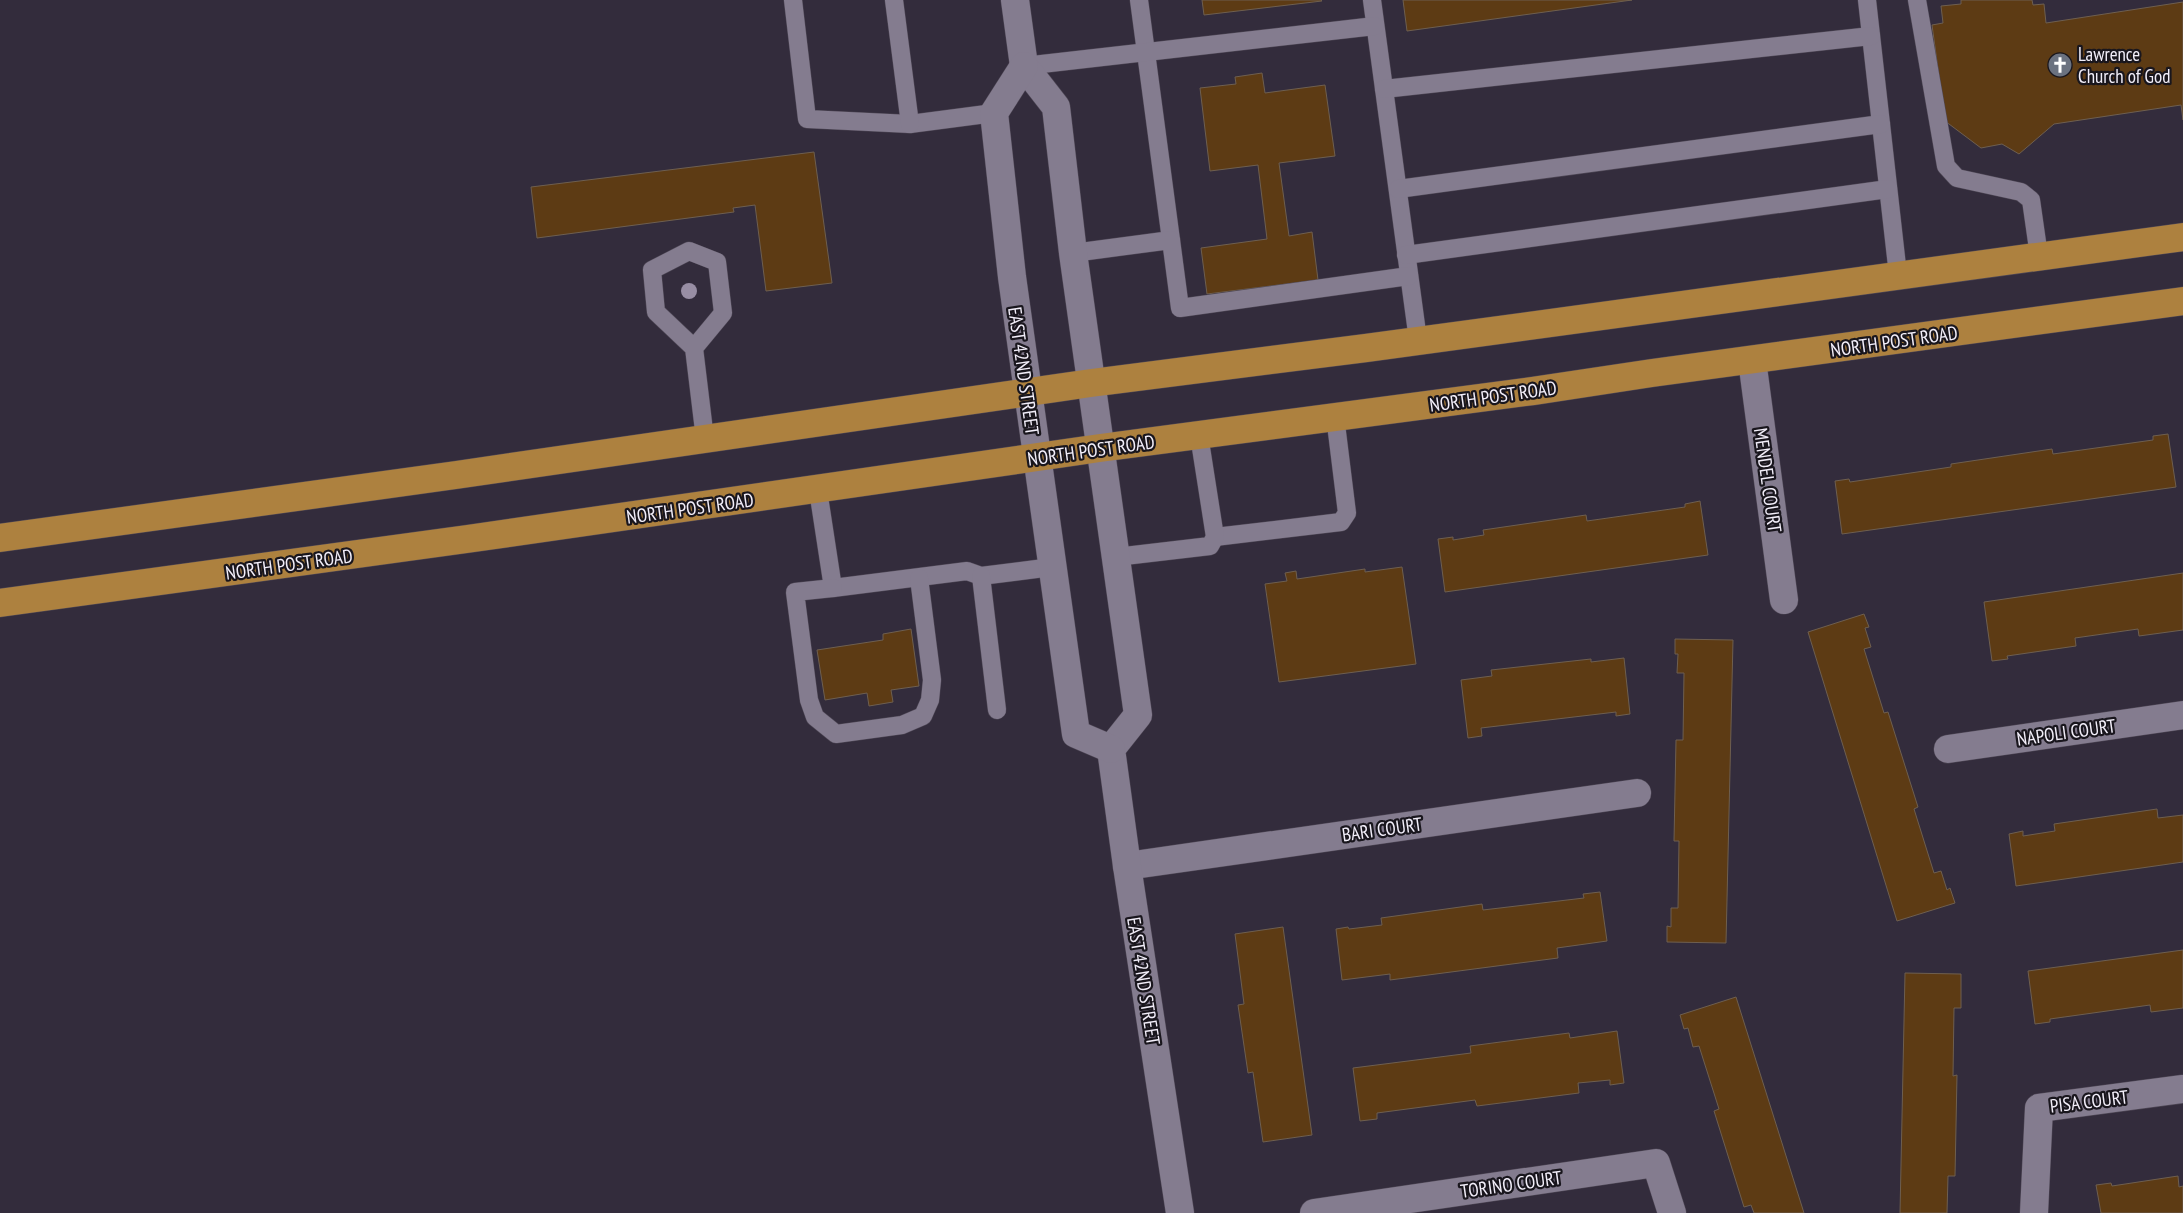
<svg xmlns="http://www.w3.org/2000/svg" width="2183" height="1213" font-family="'PT Sans Narrow',sans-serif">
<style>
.building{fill:#5d3b14;stroke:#6e5f50}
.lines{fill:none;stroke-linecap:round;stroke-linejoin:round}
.service-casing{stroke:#4f4856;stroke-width:19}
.minor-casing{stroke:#4f4856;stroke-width:29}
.tertiary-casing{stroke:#4f4856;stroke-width:29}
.primary-casing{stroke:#4f4856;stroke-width:29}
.service{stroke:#847c8f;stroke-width:18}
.minor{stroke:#847c8f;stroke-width:28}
.tertiary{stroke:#847c8f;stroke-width:28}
.primary{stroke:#ad813f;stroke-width:28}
.tree{fill:#988ea4}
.labels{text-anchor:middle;stroke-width:4.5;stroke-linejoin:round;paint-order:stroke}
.poi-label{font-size:19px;fill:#f2eef9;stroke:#19161d;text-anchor:start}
.street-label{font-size:19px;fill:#f2eef9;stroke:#19161d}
</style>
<rect width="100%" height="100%" fill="#332c3c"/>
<g class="building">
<polygon points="1202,0 1321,0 1322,1 1204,15"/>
<polygon points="1403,0 1632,0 1407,31"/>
<polygon points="1961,0 2032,0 2033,5 2044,4 2046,23 2183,2 2183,120 2181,105 2054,124 2019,154 2002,144 1981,148 1945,121 1932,25 1943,23 1941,6 1961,4"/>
<polygon points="1262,73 1265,93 1325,85 1335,156 1279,163 1289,236 1312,232 1318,280 1207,294 1201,248 1267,239 1258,165 1210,171 1200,88 1236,84 1235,77"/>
<polygon points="814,152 832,283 766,291 755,205 733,208 734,212 537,238 531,187"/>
<polygon points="2168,434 2176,487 1842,534 1835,481 1849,479 1850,482 1951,467 1951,464 2052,449 2053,454 2153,440 2153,436"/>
<polygon points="1700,501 1708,555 1445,592 1438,539 1453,537 1453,540 1484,535 1483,530 1586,515 1587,521 1685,507 1685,504"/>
<polygon points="1402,567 1416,664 1279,682 1265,584 1287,581 1285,573 1296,571 1297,579 1365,569 1365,572"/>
<polygon points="2183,573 2183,630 2139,636 2138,629 2075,638 2076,646 2007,656 2008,659 1992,661 1984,602"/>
<polygon points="1864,614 1869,627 1865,628 1871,647 1864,649 1884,713 1888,712 1918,807 1914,809 1934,873 1941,871 1947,890 1950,888 1955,903 1897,921 1808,632"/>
<polygon points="911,629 919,686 891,690 893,702 869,706 867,693 825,700 817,650 883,640 883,634"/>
<polygon points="1675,639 1733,640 1726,943 1667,942 1667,926 1671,927 1671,908 1678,908 1679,841 1674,841 1676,740 1683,740 1684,673 1677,673 1678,654 1675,654"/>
<polygon points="1624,658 1630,714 1616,716 1616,712 1481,728 1482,736 1468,738 1461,680 1492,676 1491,670 1591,659 1591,662"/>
<polygon points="2157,809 2158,818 2183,815 2183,862 2016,886 2009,834 2023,831 2023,836 2055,831 2054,824"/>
<polygon points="1600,892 1607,941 1557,948 1558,958 1390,980 1390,974 1342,980 1336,929 1348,927 1349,929 1382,925 1381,918 1482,904 1483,910 1584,898 1583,894"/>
<polygon points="1283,927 1312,1135 1263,1142 1253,1072 1248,1073 1238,1005 1244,1004 1235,934"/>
<polygon points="2183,950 2183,1008 2151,1012 2150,1005 2050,1019 2050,1022 2035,1024 2028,971"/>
<polygon points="1905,973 1961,974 1961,1008 1954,1008 1953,1076 1957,1075 1955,1176 1948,1176 1947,1213 1900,1213"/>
<polygon points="1736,997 1804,1213 1754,1213 1751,1205 1744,1207 1714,1111 1719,1109 1699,1046 1693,1047 1688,1028 1684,1029 1680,1015"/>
<polygon points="1617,1031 1624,1083 1610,1085 1610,1080 1578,1083 1579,1093 1477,1106 1475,1100 1377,1113 1377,1119 1360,1121 1353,1068 1471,1053 1470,1046 1569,1033 1570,1038"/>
<polygon points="2178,1176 2179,1187 2183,1186 2183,1213 2101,1213 2096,1185 2111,1183 2112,1186"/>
</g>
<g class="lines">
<defs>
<g id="service">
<polyline points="793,0 807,119 910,124 994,113"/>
<polyline points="894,0 910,124"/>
<polyline points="1139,0 1171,240"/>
<polyline points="1372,0 1418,340"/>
<polyline points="1867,0 1898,275"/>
<polyline points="1917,0 1946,166 1957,178 2021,192 2031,200 2039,256"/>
<polyline points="1024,66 1375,26"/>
<polyline points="1384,89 1871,36"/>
<polyline points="1398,189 1881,124"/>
<polyline points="1073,253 1171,240 1180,308 1409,276"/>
<polyline points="1406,255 1888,189"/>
<polyline points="694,348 656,312 652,270 689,251 717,262 723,313 694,348 705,439"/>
<polyline points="818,490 833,588 967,571 981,576 1052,567"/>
<polyline points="1215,537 1341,522 1347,513 1335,416"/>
<polyline points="1116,557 1210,546 1215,537 1199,435"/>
<polyline points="981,576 997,710"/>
<polyline points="833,588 795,592 809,700 815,717 836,734 902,725 923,716 930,700 932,680 919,578"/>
</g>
<g id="minor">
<polyline points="1752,360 1784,600"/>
<polyline points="1948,749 2183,715"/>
<polyline points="1127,866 1637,793"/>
<polyline points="1314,1213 1656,1163 1672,1213"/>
<polyline points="2034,1213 2039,1108 2183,1089"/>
</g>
<g id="tertiary">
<polyline points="1015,0 1024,66 1056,107 1073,253 1138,715 1111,749 1127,866 1180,1213"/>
<polyline points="1024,66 994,113 1012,277 1076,734 1111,749"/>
</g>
<g id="primary">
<polyline points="0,538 456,475 1091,383 1366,348 2183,237"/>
<polyline points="0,603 467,539 1100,448 1533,391 1652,373 2183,301"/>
</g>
</defs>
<use href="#service" class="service-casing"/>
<use href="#minor" class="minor-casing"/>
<use href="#tertiary" class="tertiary-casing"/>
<use href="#primary" class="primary-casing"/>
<use href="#service" class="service"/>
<use href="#minor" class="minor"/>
<use href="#tertiary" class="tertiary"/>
<use href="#primary" class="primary"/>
</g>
<circle class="tree" cx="689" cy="291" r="8"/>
<defs>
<symbol id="church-disc" viewBox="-11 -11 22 22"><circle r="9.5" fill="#6b7280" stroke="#19161d"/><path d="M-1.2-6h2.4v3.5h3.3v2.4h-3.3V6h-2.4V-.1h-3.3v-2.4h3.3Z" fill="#fff"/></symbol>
</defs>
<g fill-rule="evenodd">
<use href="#church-disc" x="2046" y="51" width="28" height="28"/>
</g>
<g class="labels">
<g class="poi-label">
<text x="2078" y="61">Lawrence<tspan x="2078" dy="22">Church of God</tspan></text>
</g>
<g class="street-label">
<text transform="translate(1894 341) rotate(-8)" y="7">NORTH POST ROAD</text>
<text transform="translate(1024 371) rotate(82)" y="7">EAST 42ND STREET</text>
<text transform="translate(1493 396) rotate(-8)" y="7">NORTH POST ROAD</text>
<text transform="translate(1091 450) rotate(-8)" y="7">NORTH POST ROAD</text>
<text transform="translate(1768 480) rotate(82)" y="7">MENDEL COURT</text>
<text transform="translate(690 508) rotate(-8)" y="7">NORTH POST ROAD</text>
<text transform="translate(289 564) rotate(-8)" y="7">NORTH POST ROAD</text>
<text transform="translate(2066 732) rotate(-8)" y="7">NAPOLI COURT</text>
<text transform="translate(1382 829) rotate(-8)" y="7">BARI COURT</text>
<text transform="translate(1144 981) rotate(81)" y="7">EAST 42ND STREET</text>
<text transform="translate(2089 1101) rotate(-7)" y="7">PISA COURT</text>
<text transform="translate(1511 1184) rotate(-8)" y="7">TORINO COURT</text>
</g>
</g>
</svg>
